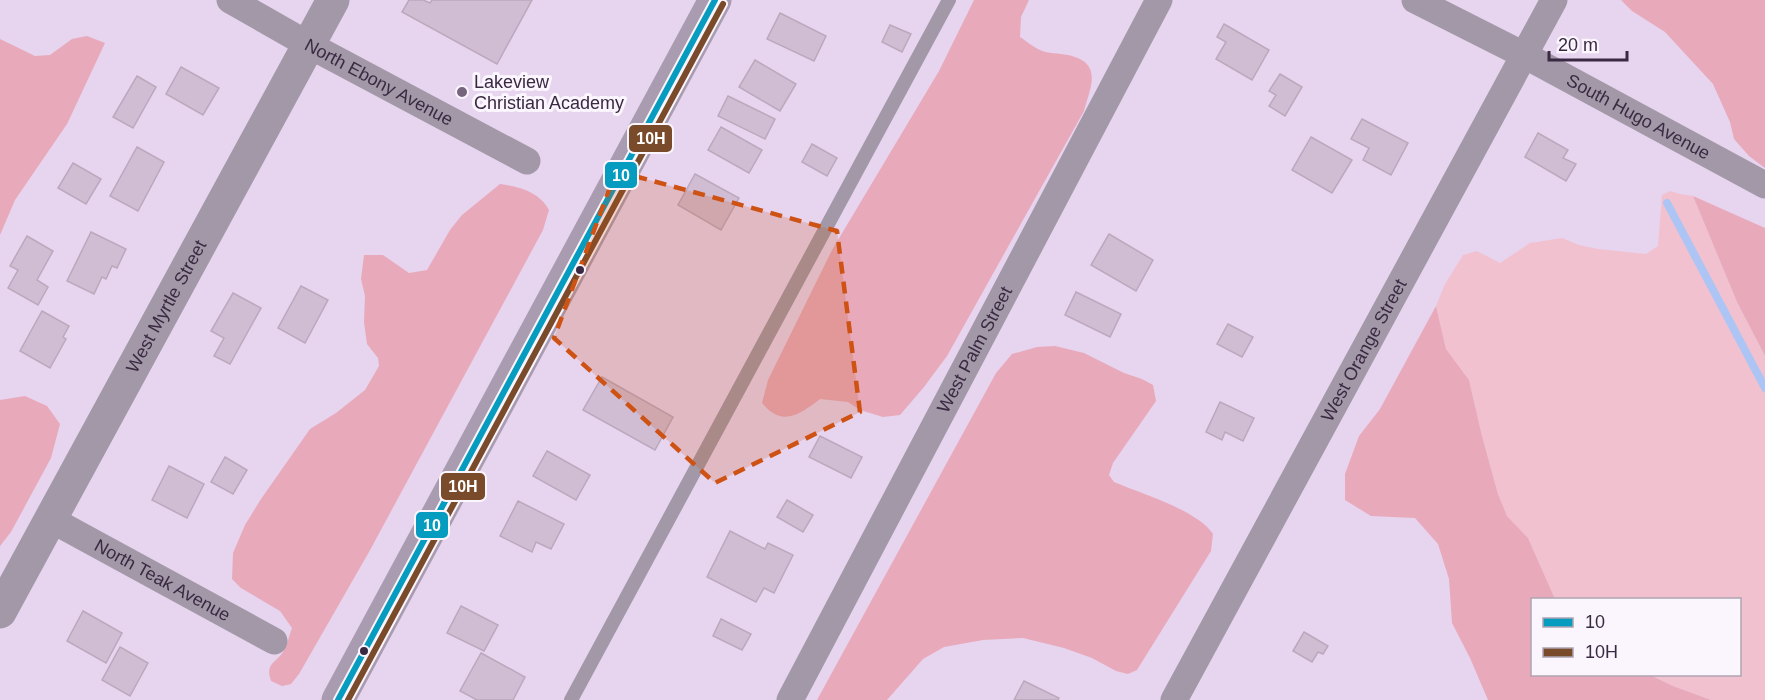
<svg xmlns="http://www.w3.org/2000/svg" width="1765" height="700" font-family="Helvetica,sans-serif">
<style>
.green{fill:#f2c1cf}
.forest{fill:#e8aaba}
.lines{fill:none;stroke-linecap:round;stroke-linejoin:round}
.stream{stroke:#acc5f5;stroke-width:8}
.building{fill:#d1bdd3;stroke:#bca8bd;stroke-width:1.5}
.service{stroke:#a298a7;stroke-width:14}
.minor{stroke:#a298a7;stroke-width:27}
.tertiary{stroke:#a298a7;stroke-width:33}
.trunk{stroke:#aa9cb0;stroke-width:33}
.bus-1-casing{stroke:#fbf6fd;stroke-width:10}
.bus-2-casing{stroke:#fbf6fd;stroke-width:10}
.bus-1{stroke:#069cc0;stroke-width:6}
.bus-2{stroke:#7a4b2a;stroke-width:6}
.marked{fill:#ce5214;fill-opacity:0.2;stroke:#ce5214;stroke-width:4.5;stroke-dasharray:12 8;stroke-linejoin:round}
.poi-dot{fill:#77657f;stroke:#fbf6fd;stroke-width:2}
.bus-dot{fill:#3a2942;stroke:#fbf6fd;stroke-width:2}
.labels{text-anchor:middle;stroke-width:6;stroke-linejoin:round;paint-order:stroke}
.street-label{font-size:18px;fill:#3a2942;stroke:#fbf6fd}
.poi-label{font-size:18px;fill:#3a2942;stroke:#fbf6fd;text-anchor:start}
.line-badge{stroke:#fbf6fd;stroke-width:2}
.badge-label{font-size:16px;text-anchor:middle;font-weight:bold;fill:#fff}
</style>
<rect width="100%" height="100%" fill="#e7d4ef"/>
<polygon class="green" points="1670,191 1680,194 1693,196 1737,302 1765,356 1765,700 1711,700 1673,686 1650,675 1740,674 1740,600 1555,599 1528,538 1507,516 1498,494 1482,436 1469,380 1446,349 1436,306 1445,284 1463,255 1477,251 1500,263 1530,243 1562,238 1579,245 1598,249 1646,254 1658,246 1662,195"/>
<g class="forest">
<path d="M 974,0 L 1029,0 L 1021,17 L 1020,37 C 1026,41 1033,47 1040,50 C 1048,54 1059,53 1068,55 C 1103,63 1091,85 1084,111 L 947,356 L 924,387 L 900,415 L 883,417 L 860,410 L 848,402 L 820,399 C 808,408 789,424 773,413 C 769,411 765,406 762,403 L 768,380 L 832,250 L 939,71 Z"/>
<polygon points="1621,0 1765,0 1765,168 1749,156 1734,139 1730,122 1713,84 1665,32 1632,11"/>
<polygon points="87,36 105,43 67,124 15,200 0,235 0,39 35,56 50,55 72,39"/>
<path d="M 500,184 C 520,187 539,192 549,210 L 543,230 L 369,552 L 299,674 L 291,684 L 282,686 L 271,681 C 265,663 275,664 283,652 C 287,646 289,636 292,628 L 280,611 L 241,588 L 232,579 L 233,553 L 245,525 L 261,499 L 310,429 L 336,413 L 365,390 L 379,366 L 378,358 L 367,344 L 364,322 L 365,296 L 361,279 L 364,255 L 383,255 L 409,273 L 427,270 L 450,230 L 462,215 Z"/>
<polygon points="1693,196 1765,228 1765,356 1737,302"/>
<polygon points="1436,306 1446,349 1469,380 1482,436 1498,494 1507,516 1528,538 1555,599 1532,600 1532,674 1650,675 1673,686 1711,700 1488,700 1470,658 1452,623 1449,579 1438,544 1415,518 1371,516 1345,500 1345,474 1359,436 1380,409"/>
<path d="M 1055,346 L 1084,353 L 1124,373 L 1142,379 L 1153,385 L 1156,401 L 1113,463 L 1109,475 L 1114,482 C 1142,494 1197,510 1213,534 L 1211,551 L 1137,670 L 1128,674 L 1116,671 L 1092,658 L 1064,648 L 1023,638 L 983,640 L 944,647 L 923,659 L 887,700 L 817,700 L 996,373 L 1012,354 L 1037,347 Z"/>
<polygon points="25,396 47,406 60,424 51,458 11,532 0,546 0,400"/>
</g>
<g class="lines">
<polyline class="stream" points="1667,203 1765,388"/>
</g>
<g class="building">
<polygon points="409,0 423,0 430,3 432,0 532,0 497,64 402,12"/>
<polygon points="780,13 826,36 814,61 767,39"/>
<polygon points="1224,24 1269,50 1252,80 1216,59 1226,42 1217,37"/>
<polygon points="890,25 911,34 902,52 882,42"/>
<polygon points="755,60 796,84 780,111 739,87"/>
<polygon points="181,67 219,88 203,115 166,94"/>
<polygon points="1280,74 1302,87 1285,116 1269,106 1276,95 1269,91"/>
<polygon points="137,76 156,87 133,128 113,117"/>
<polygon points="728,96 775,119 765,139 718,116"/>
<polygon points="1362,119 1408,143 1391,175 1363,160 1369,148 1351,139"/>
<polygon points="721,127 762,150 749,173 708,150"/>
<polygon points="1538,133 1568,150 1563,158 1576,164 1566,181 1525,157"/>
<polygon points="1311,137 1352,160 1332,193 1292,170"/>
<polygon points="812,144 837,158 827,176 802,162"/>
<polygon points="137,147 164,162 138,211 110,196"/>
<polygon points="73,163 101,179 86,204 58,188"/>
<polygon points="695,174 739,198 721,230 678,205"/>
<polygon points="91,232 126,249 117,268 112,266 106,279 102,277 94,294 67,281"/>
<polygon points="1109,234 1153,260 1136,291 1091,265"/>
<polygon points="27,236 53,251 37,280 48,287 38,305 8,288 18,270 10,266"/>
<polygon points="301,286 328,300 305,343 278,328"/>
<polygon points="1076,292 1121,314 1110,337 1065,315"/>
<polygon points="233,293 261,308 230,364 214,356 224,338 211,331"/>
<polygon points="42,311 69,326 63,337 66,339 50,368 20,351"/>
<polygon points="1228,324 1253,337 1242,357 1217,344"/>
<polygon points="602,377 673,417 655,450 583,410"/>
<polygon points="1220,402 1254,418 1243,441 1225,432 1222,440 1206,432"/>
<polygon points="820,436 862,457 851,478 809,457"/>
<polygon points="547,451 590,475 576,500 533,476"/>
<polygon points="225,457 247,470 233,494 211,482"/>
<polygon points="169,466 204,484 187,518 152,500"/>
<polygon points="787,500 813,515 803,532 777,517"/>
<polygon points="518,501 564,524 551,549 536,542 532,552 500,536"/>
<polygon points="730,531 765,549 768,543 793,555 774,593 764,588 756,602 707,577"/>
<polygon points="461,606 498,625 484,651 447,633"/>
<polygon points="83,611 122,633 106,663 67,641"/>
<polygon points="721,619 751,634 742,650 713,636"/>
<polygon points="1304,632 1328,646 1323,654 1318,652 1312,662 1293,651"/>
<polygon points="120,647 148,663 130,696 102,680"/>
<polygon points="481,653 525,677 513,700 477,700 460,691"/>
<polygon points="1024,681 1059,698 1058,700 1014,700"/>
</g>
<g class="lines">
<polyline class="service" points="571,700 949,0"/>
<g class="minor">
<path id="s1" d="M 230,0 L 309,45 L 527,161"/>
<path id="s2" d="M 1415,0 L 1524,55 L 1765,185"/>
<path id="s3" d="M 50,519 L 274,641"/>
<path id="s4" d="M 790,700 L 1159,0"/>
<path id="s5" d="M 1174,700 L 1554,0"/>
</g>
<path class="tertiary" id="s6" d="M 0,612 L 333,0"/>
<polyline class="trunk" points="338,700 715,0"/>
<defs>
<polyline id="bus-1" points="338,700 715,0"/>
<polyline id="bus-2" points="348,700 723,4"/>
</defs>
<use href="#bus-1" class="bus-1-casing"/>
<use href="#bus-2" class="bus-2-casing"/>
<use href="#bus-1" class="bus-1"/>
<use href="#bus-2" class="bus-2"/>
</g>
<path class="marked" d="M 616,171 L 837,231 L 860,412 L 715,483 L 554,338 Z"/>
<circle class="poi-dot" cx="462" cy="92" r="6"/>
<g class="bus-dot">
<circle cx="580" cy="270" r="5"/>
<circle cx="364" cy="651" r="5"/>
</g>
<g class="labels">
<g class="street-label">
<text dy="6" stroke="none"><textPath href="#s1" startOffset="170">North Ebony Avenue</textPath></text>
<text dy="6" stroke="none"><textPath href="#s2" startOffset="252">South Hugo Avenue</textPath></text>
<text dy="6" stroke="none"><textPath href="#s6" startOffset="348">West Myrtle Street</textPath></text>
<text dy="6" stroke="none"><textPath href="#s4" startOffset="396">West Palm Street</textPath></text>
<text dy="6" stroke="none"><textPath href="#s5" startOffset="398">West Orange Street</textPath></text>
<text dy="6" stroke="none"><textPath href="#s3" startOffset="128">North Teak Avenue</textPath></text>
</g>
<g class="poi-label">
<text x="474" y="88">Lakeview<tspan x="474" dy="21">Christian Academy</tspan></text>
</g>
</g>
<g class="line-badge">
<rect x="628" y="124" width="45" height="29" rx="6" fill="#7a4b2a"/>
<rect x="604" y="161" width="34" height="28" rx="6" fill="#069cc0"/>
<rect x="440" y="472" width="46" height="29" rx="6" fill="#7a4b2a"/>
<rect x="415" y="511" width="34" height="28" rx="6" fill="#069cc0"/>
</g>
<g class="badge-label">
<text x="651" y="144">10H</text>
<text x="621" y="181">10</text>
<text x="463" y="492">10H</text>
<text x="432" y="531">10</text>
</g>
<rect x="1531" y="598" width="210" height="78" fill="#fbf6fd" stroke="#aea4b2" stroke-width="1.5"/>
<rect x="1543" y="618" width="30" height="9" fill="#069cc0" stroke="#aea4b2" stroke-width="1.5"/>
<text x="1585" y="628" font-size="18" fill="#3a2942">10</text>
<rect x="1543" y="648" width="30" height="9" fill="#7a4b2a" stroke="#aea4b2" stroke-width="1.5"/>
<text x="1585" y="658" font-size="18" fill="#3a2942">10H</text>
<path d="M1549 51v9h78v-9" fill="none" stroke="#3a2942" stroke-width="3"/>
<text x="1558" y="51" font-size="18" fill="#3a2942" stroke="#fbf6fd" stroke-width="4.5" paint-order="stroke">20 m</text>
</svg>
